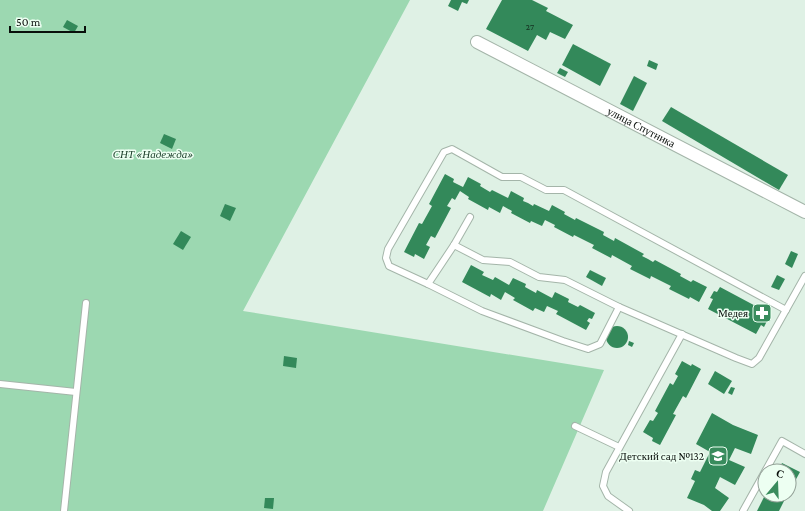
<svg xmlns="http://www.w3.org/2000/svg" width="805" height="511" font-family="'Crimson Pro',serif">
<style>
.green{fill:#9cd8b1}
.building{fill:#33895a}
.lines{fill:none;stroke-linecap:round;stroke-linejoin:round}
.service-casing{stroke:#a4b5a9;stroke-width:8}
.minor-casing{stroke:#a4b5a9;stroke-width:14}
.service{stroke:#fff;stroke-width:6}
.minor{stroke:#fff;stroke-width:12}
.labels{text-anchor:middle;stroke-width:3;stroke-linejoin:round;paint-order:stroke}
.number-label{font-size:9px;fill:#142e1f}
.street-label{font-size:11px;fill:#090f0b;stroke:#edfff2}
.park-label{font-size:11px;font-style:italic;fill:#173b26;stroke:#edfff2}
.poi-label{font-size:11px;fill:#090f0b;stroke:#edfff2;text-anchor:end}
</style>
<rect width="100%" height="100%" fill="#dff1e5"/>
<polygon class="green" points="0,0 410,0 243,311 604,370 543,511 0,511"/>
<g class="building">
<polygon points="451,0 469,0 467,4 462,2 458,11 448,6"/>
<polygon points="502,0 532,0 548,8 546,11 573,25 565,39 550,32 546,40 537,35 528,51 486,29"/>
<polygon points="67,20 78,26 74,33 63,27"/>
<polygon points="573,44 611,64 600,86 562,65"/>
<polygon points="649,60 658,64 656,70 647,66"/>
<polygon points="560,68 568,72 565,77 557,73"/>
<polygon points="634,76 647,83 633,111 620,104"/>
<polygon points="671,107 788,175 779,190 662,121"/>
<polygon points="164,134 176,139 172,149 160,143"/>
<polygon points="445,174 454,179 453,182 463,187 468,177 481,184 480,186 490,192 492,190 508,198 511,191 524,198 523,201 528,203 533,206 534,204 549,211 552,205 565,212 564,214 575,220 576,218 604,232 603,235 614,241 615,238 644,254 642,256 648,259 653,262 655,260 681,274 680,276 691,282 693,280 707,287 699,302 690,297 689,299 669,289 671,286 651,276 650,279 630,269 632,266 612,255 611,258 592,248 594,245 574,235 573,237 554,227 555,225 545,220 542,226 531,221 530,223 511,213 512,211 503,206 500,213 489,207 488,210 468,199 469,197 460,191 455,200 452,198 447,206 451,208 435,238 431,236 426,245 430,247 424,259 415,254 414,257 404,252 419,223 422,224 432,206 429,204"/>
<polygon points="225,204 236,208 230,221 220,216"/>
<polygon points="181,231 191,237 183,250 173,244"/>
<polygon points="791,251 798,254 792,268 785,264"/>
<polygon points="471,265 484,272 482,275 493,280 495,277 509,285 513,278 526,284 525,287 536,293 537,290 552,298 555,292 569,299 568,302 578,307 580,305 595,313 592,319 589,318 587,321 590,323 586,330 556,314 558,311 547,306 544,312 535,308 533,311 513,300 515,298 505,292 501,300 491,294 490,297 462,282"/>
<polygon points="590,270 606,278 602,286 586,277"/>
<polygon points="777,275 785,279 779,290 771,287"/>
<polygon points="720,287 767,312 765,317 768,319 764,327 761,325 756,334 708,309 713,299 710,298 714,291 717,292"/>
<circle cx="617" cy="337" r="11"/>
<polygon points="629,341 634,343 632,347 628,345"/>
<polygon points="284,356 297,358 296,368 283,366"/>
<polygon points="682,361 691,366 692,364 701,369 686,398 683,396 673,414 676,415 660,445 652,441 653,438 643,432 650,420 653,421 658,413 655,411 670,383 673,385 678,376 675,374"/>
<polygon points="715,371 732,381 724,394 708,384"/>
<polygon points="731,387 735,388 732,395 728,393"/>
<polygon points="712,413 733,425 758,435 751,454 735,448 729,460 745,467 735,485 720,477 715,488 729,498 720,511 712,511 704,505 687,498 695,481 691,479 695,470 700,472 710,452 696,444"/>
<polygon points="782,463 800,472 789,492 789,471 778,471"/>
<polygon points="765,495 787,495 779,511 757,511"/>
<polygon points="265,498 274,498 273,509 264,508"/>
</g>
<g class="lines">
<defs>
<g id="service">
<polyline points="454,245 483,260 510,262 539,277 565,280 619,307 736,358 752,364 759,358 805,276"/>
<polyline points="428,284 454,245 470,217"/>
<polyline points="619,307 600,344 588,349 563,341 482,311 428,284 389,266 386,258 388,249 444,152 452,149 502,177 521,177 546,190 564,190 786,310"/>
<polyline points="0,384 76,392"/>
<polyline points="575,426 619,447"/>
<polyline points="64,511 86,303"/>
<polyline points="629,511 608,496 603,486 606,472 682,334"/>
<polyline points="743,511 782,441 805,454"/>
</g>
<g id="minor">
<path id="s1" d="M 477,42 L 805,212"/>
</g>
</defs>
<use href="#service" class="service-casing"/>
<use href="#minor" class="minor-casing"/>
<use href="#service" class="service"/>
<use href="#minor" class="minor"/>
</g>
<defs>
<symbol id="pharmacy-square" viewBox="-11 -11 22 22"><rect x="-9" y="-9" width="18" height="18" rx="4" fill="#398c5d" stroke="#edfff2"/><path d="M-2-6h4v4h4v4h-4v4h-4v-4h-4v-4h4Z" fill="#fff"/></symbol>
<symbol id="school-square" viewBox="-11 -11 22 22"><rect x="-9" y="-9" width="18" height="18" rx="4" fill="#398c5d" stroke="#edfff2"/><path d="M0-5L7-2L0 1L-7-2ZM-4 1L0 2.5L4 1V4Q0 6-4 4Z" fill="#fff"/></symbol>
</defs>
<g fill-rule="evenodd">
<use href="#pharmacy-square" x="751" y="302" width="22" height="22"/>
<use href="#school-square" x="707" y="445" width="22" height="22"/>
</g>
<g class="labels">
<g class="number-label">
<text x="530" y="30">27</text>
</g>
<g class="street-label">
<text dy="4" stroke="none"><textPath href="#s1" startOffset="185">улица Спутника</textPath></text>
</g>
<g class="park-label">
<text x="153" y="158">СНТ «Надежда»</text>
</g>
<g class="poi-label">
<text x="748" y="317">Медея</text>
<text x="704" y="460">Детский сад №132</text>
</g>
</g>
<g transform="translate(777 483) rotate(19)"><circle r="19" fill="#edfff2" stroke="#929f96"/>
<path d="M0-3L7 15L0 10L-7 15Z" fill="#398c5d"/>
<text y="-6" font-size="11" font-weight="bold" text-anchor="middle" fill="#090f0b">С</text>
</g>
<path d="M10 26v6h75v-6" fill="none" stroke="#090f0b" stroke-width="2"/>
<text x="16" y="26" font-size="12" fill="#090f0b" stroke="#edfff2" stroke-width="3" paint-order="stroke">50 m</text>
</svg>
